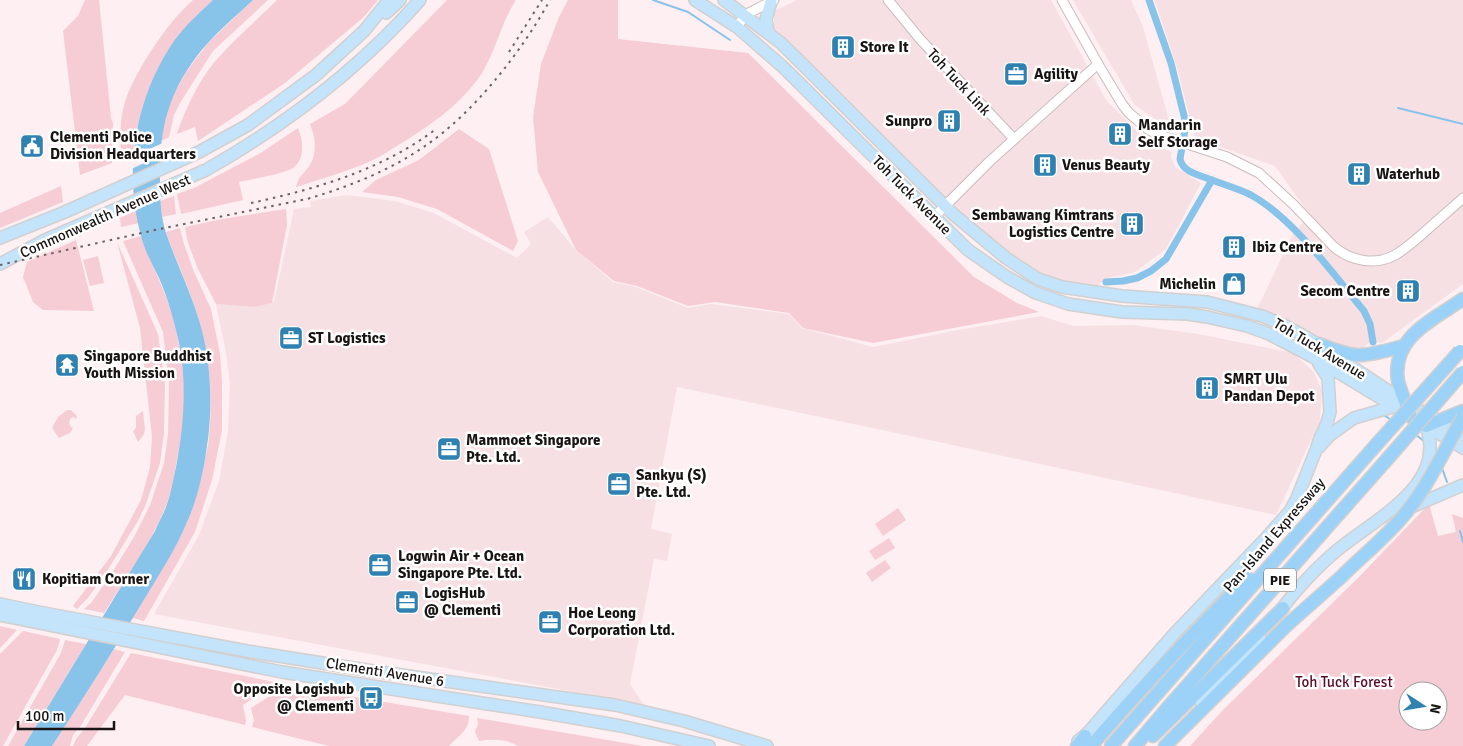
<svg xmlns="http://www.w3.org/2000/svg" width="1463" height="746" font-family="Signika,sans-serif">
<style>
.built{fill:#f7e0e4}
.green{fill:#f6cdd4;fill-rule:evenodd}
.water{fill:#88c3ea}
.pier{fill:#feeff2}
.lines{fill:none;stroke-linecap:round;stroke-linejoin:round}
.stream{stroke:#88c3ea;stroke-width:2}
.canal{stroke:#88c3ea;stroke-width:7}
.tertiary-casing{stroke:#cbbcbe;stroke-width:11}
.primary-casing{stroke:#d1d0d0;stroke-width:14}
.motorway-casing{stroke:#d1d0d0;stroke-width:15}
.tertiary{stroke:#fff;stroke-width:9}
.primary{stroke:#c4e4fb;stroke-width:11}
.motorway{stroke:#9cd2f8;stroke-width:12}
.rail{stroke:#6b6263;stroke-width:2;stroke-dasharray:2.5 5;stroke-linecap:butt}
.motorway-bridge-casing{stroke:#d1d0d0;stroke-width:15;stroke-linecap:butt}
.motorway-bridge{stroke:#9cd2f8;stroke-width:12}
.labels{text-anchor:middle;stroke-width:5;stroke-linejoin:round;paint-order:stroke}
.shield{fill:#fff;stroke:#5f5b5b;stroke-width:1}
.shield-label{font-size:14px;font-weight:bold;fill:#1a1515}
.poi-label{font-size:15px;font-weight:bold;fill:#1a1515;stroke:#fff;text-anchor:start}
.street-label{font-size:15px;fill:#1a1515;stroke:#fff}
.park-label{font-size:15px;fill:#5b0b27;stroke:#fff}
</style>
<rect width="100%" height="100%" fill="#feeff2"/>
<g class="built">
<polygon points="797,0 1051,0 1106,100 1150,144 1172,152 1171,157 1175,167 1201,183 1166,249 1135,272 1108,278 1091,290 1039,278 1009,259 941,197 774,30 774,11"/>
<polygon points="1073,0 1131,0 1143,27 1170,124 1155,119 1134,104"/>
<polygon points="1154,0 1463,0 1463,284 1382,343 1371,341 1361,350 1340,348 1257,309 1294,232 1310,215 1275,166 1195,138 1177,68 1157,7"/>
<polygon points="347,195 395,201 434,213 517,258 531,244 524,232 548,217 576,250 613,282 636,287 688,308 711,304 789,314 802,328 873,347 958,330 1041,316 1074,326 1133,325 1198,334 1293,353 1314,372 1322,391 1320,421 1276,515 934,441 677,387 651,529 672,534 667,561 654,559 630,684 644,705 154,614 199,535 219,481 228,431 230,384 226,353 216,304 254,307 274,302 294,209 311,207 310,201"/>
</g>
<g class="green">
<polygon points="85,0 99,0 111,118 113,123 112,163 80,175 63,31 78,16"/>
<path d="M 193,0 L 213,0 C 205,8 195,16 188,25 C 156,63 140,102 133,152 L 121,157 C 121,141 119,122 124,106 C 130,81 155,43 172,22 C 178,14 186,7 193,0 Z"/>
<polygon points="253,0 268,0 213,51 180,103 174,115 169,137 161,141 164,121 170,101 186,72 209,42"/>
<path d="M 277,0 L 378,0 L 364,17 L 285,83 L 198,141 L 195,127 L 177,134 C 185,109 201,76 219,57 C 237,37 258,19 277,0 Z"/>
<path d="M 447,0 L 516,0 C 501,23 496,50 482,73 C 462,103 435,122 405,141 C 396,146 388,152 379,157 C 353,170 324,178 296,187 C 299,176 300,178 306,170 C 318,157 316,139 310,124 L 345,104 Z"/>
<polygon points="568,0 618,0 618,39 748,53 974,277 1017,303 1039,312 873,343 803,328 789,313 715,302 688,306 637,286 614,281 576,250 538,172 533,117 541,64 559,17"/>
<path d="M 298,128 C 303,140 306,158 293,168 C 284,174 251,179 239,182 L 243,200 L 181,214 L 177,194 L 194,188 L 259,154 Z"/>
<polygon points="459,129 489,149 518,241 513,251 437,209 398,197 362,192 376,180 419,160"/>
<polygon points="61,186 63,202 0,228 0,213"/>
<polygon points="174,196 176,214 162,217 160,201"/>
<polygon points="286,209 287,225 272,303 254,307 216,304 198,269 188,243 185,227 222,219"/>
<polygon points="136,211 139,223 121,227 120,218"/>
<path d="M 180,228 L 184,244 L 194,272 L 211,309 L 220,354 L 222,382 L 222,430 L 212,480 L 195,532 L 144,621 L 133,618 C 151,587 172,556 187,522 C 193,509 197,493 200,479 C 202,468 206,456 208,445 C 213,407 211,366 201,328 C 193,295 177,264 166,232 Z"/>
<path d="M 141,236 C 150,263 164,287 172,314 C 178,339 184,366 184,392 C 185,416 181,441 176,464 C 174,479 171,494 165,508 C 150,545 125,579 104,613 L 84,609 L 91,603 L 108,579 L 134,537 L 150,505 L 164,463 L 168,434 L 169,383 L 163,332 L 123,241 Z"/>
<polygon points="76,240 94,311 43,310 33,302 23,277 27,262"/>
<polygon points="117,242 158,334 165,384 164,434 160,463 146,504 138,521 104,576 87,599 77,609 73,606 111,556 141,500 150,467 152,437 140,328"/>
<polygon points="98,256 104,283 90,286 83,260"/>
<path d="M 67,410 L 71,410 L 77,416 L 76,419 L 73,417 L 70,419 C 69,423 69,426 73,428 L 70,433 L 59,438 L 52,428 L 58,417 Z"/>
<polygon points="143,411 145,430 143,436 138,442 133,431 136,428 136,416"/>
<path d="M 1429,504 L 1438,536 L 1456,532 L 1452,514 L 1463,518 L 1463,746 L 1190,746 L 1222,711 L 1358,578 ZM 1408,691 L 1438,691 L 1438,721 L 1408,721 Z"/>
<polygon points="898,508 906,520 883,536 875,524"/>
<polygon points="889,538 895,548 875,560 869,551"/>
<polygon points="885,560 891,568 872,582 866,573"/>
<polygon points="0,626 17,630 0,648"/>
<polygon points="23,631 60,639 57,650 3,746 0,746 0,654"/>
<polygon points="65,640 86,644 24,746 8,746 61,653"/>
<polygon points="114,649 125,652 80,727 73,735 70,746 52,746"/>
<polygon points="131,653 289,685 289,687 270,687 243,705 246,721 245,725 125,695 87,746 73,746 76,739 85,728"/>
<path d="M 294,687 L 469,716 C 470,730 457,737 449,746 L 329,746 L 252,727 L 254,720 L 251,708 L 273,694 L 293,694 Z"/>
<path d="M 477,718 L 643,746 L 518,746 C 506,739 493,739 479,741 L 475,732 L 478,724 Z"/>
</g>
<path class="water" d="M 213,0 L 253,0 C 234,18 213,35 197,56 C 166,97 159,133 160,184 C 160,201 161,217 166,233 C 177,265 192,294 201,327 C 211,363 213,408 207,446 C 204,469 197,501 187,522 C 176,549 160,573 145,598 C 115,648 84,697 52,746 L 24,746 L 155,531 C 158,523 163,515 166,507 C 171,494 173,480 176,467 C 184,425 187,384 179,343 C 174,321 168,298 159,278 C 152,264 145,251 141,236 C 123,170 135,98 174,41 C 185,26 199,13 213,0 Z"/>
<polygon class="pier" points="163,143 162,155 131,169 131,157"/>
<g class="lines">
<g class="stream">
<polyline points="653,0 688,12 730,40"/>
<polyline points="1398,108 1463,124"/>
<polyline points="1382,414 1393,421"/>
<polyline points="1416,435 1424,441"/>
<polyline points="1442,468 1447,482"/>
<polyline points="1460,531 1463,542"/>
</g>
<g class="canal">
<path d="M 1212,180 C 1225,185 1239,189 1251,195 C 1294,219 1333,274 1364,311 L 1370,324 L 1373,342"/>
<path d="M 1106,282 L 1123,281 L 1137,278 L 1151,271 L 1166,259 L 1212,180 C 1200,175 1183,173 1180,159 L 1186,124 L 1171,63 L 1149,0"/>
</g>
<defs>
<g id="tertiary">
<polyline points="888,0 920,39 1014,139"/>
<path d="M 1062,0 L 1098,64 L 1122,104 L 1129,113 L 1149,130 L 1157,134 L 1227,157 L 1259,173 L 1294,205 L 1334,247 C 1351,261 1375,266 1395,255 C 1407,248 1418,238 1428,229 C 1440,218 1452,208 1463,198"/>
<polyline points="737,27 745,15 774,0"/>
<polyline points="934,217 990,161 1098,64"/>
</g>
<g id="primary">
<polyline points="695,0 737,27 783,67 968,250 1007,277 1036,293 1068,304 1122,312 1188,314 1207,317 1247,326 1269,334 1313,357 1463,448"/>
<polyline points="724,0 781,43 953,214 1006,258 1038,279 1062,287 1122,296 1207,302 1262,316 1286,326 1318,344 1405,402 1463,435"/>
<polyline points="386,13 400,0"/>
<polyline points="768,32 766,19 771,2"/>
<polyline points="0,238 65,212 199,152 248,125 316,75 364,31 389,0"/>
<path d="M 0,264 L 45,240 L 206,170 C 285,125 360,68 420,0"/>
<polyline points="1319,447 1330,435 1354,418 1396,406"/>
<polyline points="1409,508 1463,485"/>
<polyline points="0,604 49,614 247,651 366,670 615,705 684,721 767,746"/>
<path d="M 1278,614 C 1293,593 1316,568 1335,552 C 1372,520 1453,484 1424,422"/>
<polyline points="0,615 282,672 540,712 621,726 709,746"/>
<polyline points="1201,702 1260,638"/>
<polyline points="1078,741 1085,736 1174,634 1267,537 1290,511 1297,498 1316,450 1320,438 1327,423 1330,412 1328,378 1319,364"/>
</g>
<g id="motorway">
<path d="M 1318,344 C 1331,348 1343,354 1357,355 C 1368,356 1392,349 1404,346"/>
<path d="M 1411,417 C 1407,406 1401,393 1398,381 C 1391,337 1433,320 1463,299"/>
<polyline points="1426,426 1463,411"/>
<polyline points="1153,736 1283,608"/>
<polyline points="1077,746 1085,736"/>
<path d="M 1091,746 C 1141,688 1194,632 1248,578"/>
<polyline points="1111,746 1376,445"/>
<polyline points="1135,746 1170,705 1390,456"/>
<polyline points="1165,746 1287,625 1340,578"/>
</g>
</defs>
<use href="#tertiary" class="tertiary-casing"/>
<use href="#primary" class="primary-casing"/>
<use href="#motorway" class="motorway-casing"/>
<use href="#tertiary" class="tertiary"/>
<use href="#primary" class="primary"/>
<use href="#motorway" class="motorway"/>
<g class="rail">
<polyline points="509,52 542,0"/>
<path d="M 251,203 C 316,189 382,170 436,129"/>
<path d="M 0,265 L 155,230 L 307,199 C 348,187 389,171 425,146 C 474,113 522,51 550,0"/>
</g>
<defs>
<g id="motorway-bridge">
<polyline points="1376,445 1460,351"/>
<polyline points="1390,456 1463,372"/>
<path d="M 1340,578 C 1359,559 1380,542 1398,522 C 1426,492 1443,452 1463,417"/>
</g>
</defs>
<use href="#motorway-bridge" class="motorway-bridge-casing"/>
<use href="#motorway-bridge" class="motorway-bridge"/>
</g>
<defs>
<symbol id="building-square" viewBox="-11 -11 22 22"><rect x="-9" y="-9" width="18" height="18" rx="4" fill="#2e81b1" stroke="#fff"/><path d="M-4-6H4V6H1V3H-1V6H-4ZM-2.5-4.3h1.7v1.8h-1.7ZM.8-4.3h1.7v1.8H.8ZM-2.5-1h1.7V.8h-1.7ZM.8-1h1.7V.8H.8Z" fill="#fff"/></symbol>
<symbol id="office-square" viewBox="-11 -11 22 22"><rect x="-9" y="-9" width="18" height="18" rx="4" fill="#2e81b1" stroke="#fff"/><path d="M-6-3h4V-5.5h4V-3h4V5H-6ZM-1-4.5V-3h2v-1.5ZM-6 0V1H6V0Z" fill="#fff"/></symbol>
<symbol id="civic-square" viewBox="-11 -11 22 22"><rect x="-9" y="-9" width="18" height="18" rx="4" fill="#2e81b1" stroke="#fff"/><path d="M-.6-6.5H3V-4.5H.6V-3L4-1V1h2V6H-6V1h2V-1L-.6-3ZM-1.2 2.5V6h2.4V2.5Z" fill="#fff"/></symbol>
<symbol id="shop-square" viewBox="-11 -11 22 22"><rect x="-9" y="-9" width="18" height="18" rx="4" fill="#2e81b1" stroke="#fff"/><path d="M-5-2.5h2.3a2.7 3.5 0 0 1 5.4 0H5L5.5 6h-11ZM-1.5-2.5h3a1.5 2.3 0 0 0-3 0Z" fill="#fff"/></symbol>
<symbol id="temple-square" viewBox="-11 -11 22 22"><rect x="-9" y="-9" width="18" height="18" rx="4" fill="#2e81b1" stroke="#fff"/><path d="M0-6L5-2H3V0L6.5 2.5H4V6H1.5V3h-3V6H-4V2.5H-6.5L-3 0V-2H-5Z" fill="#fff"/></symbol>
<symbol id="restaurant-square" viewBox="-11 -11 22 22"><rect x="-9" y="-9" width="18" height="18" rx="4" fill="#2e81b1" stroke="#fff"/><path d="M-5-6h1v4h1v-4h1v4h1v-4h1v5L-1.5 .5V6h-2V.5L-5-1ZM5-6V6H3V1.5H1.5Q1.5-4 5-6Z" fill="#fff"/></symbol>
<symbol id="bus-square" viewBox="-11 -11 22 22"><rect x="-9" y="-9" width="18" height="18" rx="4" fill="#2e81b1" stroke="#fff"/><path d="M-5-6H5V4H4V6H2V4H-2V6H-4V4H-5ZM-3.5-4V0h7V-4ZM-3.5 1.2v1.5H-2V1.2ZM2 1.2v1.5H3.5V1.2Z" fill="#fff"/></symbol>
</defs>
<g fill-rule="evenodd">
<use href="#building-square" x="829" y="33" width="28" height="28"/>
<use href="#office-square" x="1002" y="60" width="28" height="28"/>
<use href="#building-square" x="935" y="107" width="28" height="28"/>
<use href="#building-square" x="1106" y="120" width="28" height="28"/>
<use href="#civic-square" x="18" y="132" width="28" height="28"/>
<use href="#building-square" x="1031" y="151" width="28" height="28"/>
<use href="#building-square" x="1345" y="160" width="28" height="28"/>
<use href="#building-square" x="1118" y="210" width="28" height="28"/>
<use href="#building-square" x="1220" y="233" width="28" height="28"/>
<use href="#shop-square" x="1220" y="270" width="28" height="28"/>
<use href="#building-square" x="1394" y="277" width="28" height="28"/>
<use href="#office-square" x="277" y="324" width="28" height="28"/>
<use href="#temple-square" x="53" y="351" width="28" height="28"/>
<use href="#building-square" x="1193" y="374" width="28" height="28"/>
<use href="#office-square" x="435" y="435" width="28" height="28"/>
<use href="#office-square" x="605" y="470" width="28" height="28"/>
<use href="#office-square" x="366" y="551" width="28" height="28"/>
<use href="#restaurant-square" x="10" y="565" width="28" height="28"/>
<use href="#office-square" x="393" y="588" width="28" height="28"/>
<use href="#office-square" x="536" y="608" width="28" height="28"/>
<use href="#bus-square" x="357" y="684" width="28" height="28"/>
</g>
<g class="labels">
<rect class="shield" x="1264" y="568.5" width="32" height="23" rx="4"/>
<g class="shield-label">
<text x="1280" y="585">PIE</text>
</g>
<g class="poi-label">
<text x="860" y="52">Store It</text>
<text x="1034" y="79">Agility</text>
<text x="932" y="126" text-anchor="end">Sunpro</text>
<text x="1138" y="130">Mandarin<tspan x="1138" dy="17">Self Storage</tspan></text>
<text x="50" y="142">Clementi Police<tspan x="50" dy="17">Division Headquarters</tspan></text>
<text x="1062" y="170">Venus Beauty</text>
<text x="1376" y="179">Waterhub</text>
<text x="1114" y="220" text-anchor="end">Sembawang Kimtrans<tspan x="1114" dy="17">Logistics Centre</tspan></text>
<text x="1252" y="252">Ibiz Centre</text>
<text x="1216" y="289" text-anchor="end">Michelin</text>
<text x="1390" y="296" text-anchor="end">Secom Centre</text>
<text x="308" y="343">ST Logistics</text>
<text x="84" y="361">Singapore Buddhist<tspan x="84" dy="17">Youth Mission</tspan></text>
<text x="1224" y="384">SMRT Ulu<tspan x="1224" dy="17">Pandan Depot</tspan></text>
<text x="466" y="445">Mammoet Singapore<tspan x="466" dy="17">Pte. Ltd.</tspan></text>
<text x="636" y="480">Sankyu (S)<tspan x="636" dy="17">Pte. Ltd.</tspan></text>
<text x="398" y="561">Logwin Air + Ocean<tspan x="398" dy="17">Singapore Pte. Ltd.</tspan></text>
<text x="42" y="584">Kopitiam Corner</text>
<text x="424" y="598">LogisHub<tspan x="424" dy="17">@ Clementi</tspan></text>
<text x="568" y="618">Hoe Leong<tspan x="568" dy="17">Corporation Ltd.</tspan></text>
<text x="354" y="694" text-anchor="end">Opposite Logishub<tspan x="354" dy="17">@ Clementi</tspan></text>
</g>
<g class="street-label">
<text transform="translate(959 82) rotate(47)" y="5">Toh Tuck Link</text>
<text transform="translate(912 195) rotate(45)" y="5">Toh Tuck Avenue</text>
<text transform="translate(105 216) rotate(-24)" y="5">Commonwealth Avenue West</text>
<text transform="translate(1320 349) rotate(31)" y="5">Toh Tuck Avenue</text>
<text transform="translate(1274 535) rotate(-49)" y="5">Pan-Island Expressway</text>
<text transform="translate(385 672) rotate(9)" y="5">Clementi Avenue 6</text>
</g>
<g class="park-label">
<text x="1344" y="687">Toh Tuck Forest</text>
</g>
</g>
<g transform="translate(1423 706) rotate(102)"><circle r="24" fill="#ffffff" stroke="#a3a1a1"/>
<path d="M0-4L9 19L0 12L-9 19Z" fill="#2e81b1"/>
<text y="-8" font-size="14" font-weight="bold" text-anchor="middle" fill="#1a1515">N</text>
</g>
<path d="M18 721v8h96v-8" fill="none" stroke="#1a1515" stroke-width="2.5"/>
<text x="25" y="721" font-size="15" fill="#1a1515" stroke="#ffffff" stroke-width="4" paint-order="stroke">100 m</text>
</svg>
